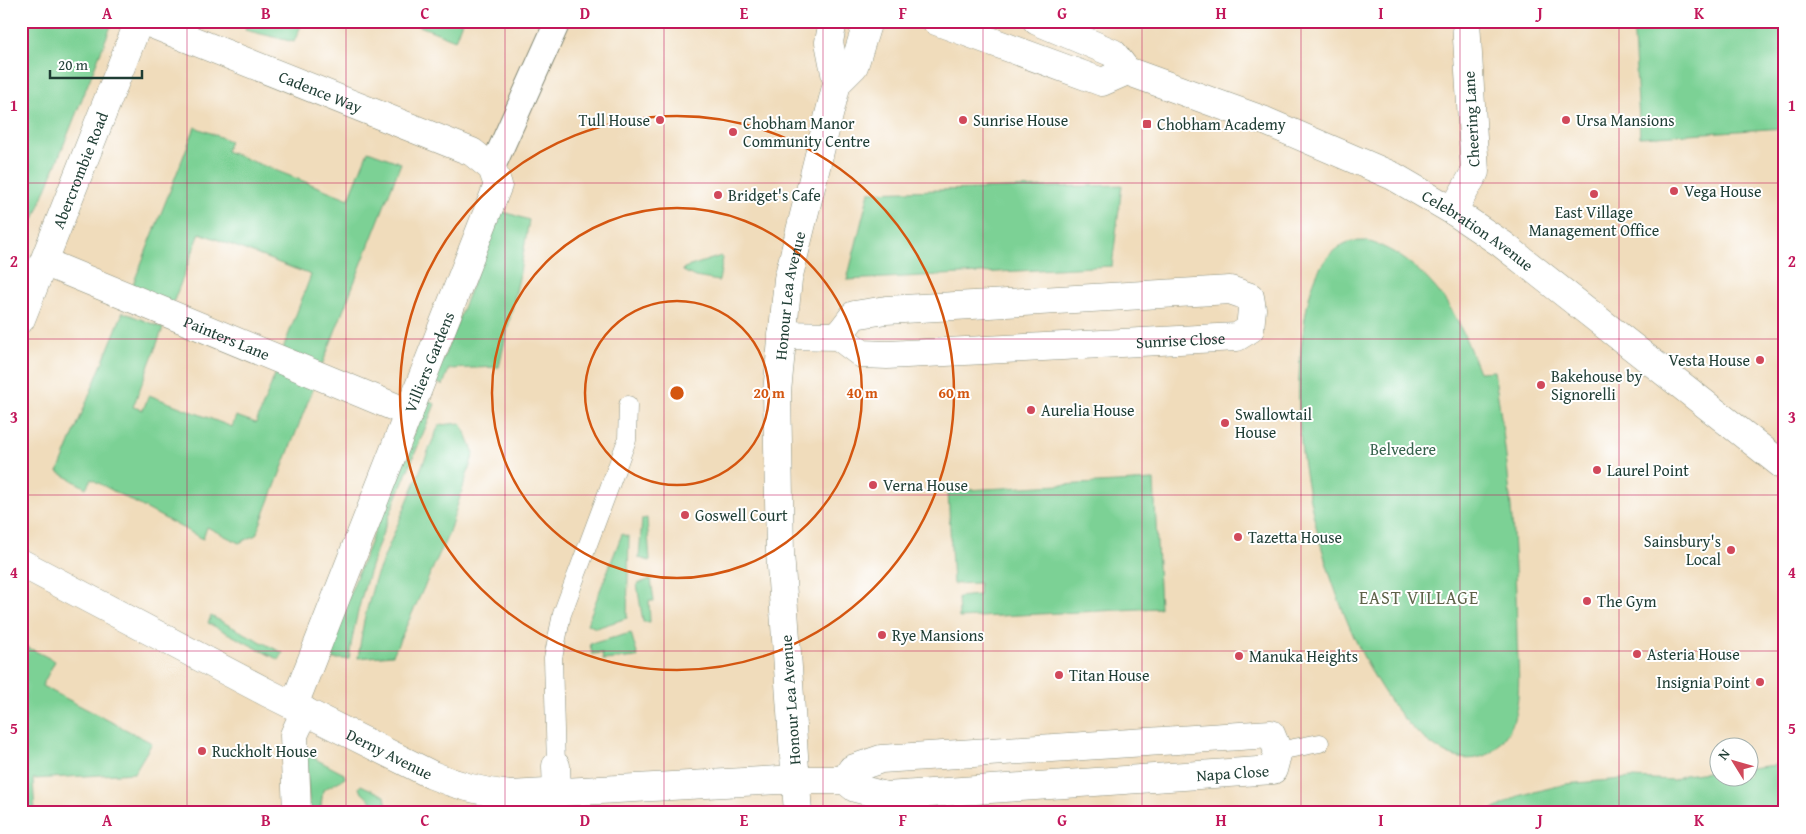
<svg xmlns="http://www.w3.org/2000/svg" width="1806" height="834" font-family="'Gentium Book Plus',serif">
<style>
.green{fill:#7cd195;stroke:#4e8764}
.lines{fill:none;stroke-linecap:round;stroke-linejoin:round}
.service-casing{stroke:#888c78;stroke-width:19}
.pedestrian-casing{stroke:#888c78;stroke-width:27}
.minor-casing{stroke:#888c78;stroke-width:29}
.tertiary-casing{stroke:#888c78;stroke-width:29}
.service{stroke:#fff;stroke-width:18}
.pedestrian{stroke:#fff;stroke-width:25}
.minor{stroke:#fff;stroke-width:28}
.tertiary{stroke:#fff;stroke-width:28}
.grid{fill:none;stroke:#c2185b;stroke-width:1;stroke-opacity:0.55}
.ring{fill:none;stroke:#d45610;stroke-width:2.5}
.poi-dot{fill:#d1495b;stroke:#fff;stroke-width:2}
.labels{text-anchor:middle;stroke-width:4;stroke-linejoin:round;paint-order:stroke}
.street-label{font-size:16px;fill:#1f3d34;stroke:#fff}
.poi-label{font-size:16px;fill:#1f3d34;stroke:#fff;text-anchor:start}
.park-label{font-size:16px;fill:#36624c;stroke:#fff}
.neighbourhood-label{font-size:18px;letter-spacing:1px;fill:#5f6349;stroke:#fff}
.centre{fill:#d45610;stroke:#fff;stroke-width:2.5}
.ring-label{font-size:15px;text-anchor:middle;font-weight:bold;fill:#d45610;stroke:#fff;stroke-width:4;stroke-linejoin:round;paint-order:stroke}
.neatline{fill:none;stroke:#c2185b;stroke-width:2}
.grid-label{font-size:16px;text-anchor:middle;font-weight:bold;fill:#c2185b}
</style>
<rect width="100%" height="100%" fill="#fff"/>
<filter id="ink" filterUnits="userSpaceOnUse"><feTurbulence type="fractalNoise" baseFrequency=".02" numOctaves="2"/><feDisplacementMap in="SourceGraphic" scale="10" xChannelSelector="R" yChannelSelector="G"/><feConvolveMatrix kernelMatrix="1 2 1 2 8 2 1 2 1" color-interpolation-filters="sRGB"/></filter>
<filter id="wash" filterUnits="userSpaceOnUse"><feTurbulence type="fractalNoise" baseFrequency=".0096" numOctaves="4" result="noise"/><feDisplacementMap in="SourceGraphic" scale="20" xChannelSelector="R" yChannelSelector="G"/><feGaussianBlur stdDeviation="1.12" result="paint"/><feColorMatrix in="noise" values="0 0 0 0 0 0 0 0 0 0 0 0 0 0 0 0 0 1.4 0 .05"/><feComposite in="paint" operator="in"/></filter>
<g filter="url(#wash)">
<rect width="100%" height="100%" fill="#f0dcbb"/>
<g class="green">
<polygon points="21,21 113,21 21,252"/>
<polygon points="248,21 303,21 294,42 245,30"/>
<polygon points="407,21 462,21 455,40"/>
<polygon points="1633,21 1785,21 1785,128 1640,137"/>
<polygon points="195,127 230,141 226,151 349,199 368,151 401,163 322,365 283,349 311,275 200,233 173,303 132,287"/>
<polygon points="1122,185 1112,266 847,280 869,192"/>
<polygon points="501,211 529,220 519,278 499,367 449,369 443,385 434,382"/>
<path d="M 1366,241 C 1404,250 1441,287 1458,322 C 1466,338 1472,355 1479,372 L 1494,371 C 1509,461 1516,547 1517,638 C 1518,666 1522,698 1512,725 C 1509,732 1497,749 1490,753 C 1472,763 1453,759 1437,748 C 1363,701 1316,551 1304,466 C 1297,423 1297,376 1303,333 C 1307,303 1313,258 1346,243 C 1351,241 1360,241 1366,241 Z"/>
<polygon points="721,256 723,258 719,281 695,277 683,271 684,268"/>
<polygon points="123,312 163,328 133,407 143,410 149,395 232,427 236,416 256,423 276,372 314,386 256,535 239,543 207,527 203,539 91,479 86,488 58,472"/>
<path d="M 427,399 L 435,404 C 402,488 361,569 349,659 L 324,659 Z"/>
<polygon points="461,423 474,453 448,535 393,655 358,658 364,620 375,579 439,425"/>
<polygon points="1154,480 1160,608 959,618 958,597 979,595 979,583 953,584 948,491"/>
<polygon points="647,518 650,561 639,558 642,519"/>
<polygon points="622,534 629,537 627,618 596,628 587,624"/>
<polygon points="651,579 654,601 649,601 650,622 643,622 637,584"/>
<polygon points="211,616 283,653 279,660 208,623"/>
<polygon points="631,633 638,657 603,660 602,653 592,654 590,644"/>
<polygon points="21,646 27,647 55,661 42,686 152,743 134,773 33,779 35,813 21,813"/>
<polygon points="306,754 344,774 345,778 323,790 320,813 310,813"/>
<polygon points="1785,764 1785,813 1488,813 1518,796 1566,784 1632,778 1674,780 1684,775 1718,771 1718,776 1748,776 1749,768"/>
<polygon points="361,785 385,796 388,813 370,813 373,803 360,791 359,787"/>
</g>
</g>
<g filter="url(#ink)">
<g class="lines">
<defs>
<g id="service">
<polyline points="1278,751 1320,743"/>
<polyline points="556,766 553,658 562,614 627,440 628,405"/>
</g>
<polyline id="pedestrian" points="492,168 558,21"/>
<g id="minor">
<path id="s1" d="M 144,21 L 472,152 L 492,168 L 498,185 L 294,705"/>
<polyline points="837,83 854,66 868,21"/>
<polyline points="1453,211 1475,172 1466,21"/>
<path id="s2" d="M 44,262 L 409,413"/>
<path id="s3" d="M 21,319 L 139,21"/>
<path id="s4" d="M 782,335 L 838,336 L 862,354 L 887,355 L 1237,337 L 1250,329 L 1252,309 L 1250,297 L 1230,290 L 886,310 L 854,315 L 838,336"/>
<path id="s5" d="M 21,563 L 268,693 L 432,775 C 458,786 482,792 510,795 L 779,780 L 845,780 L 855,788 L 886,796 L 1273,770 L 1278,751 L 1271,734 L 881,759 L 852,769 L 845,780"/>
<polyline points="556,766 557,792"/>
<polyline points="297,813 294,735 305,711"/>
<path id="s6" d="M 798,813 L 780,552 L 777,392 L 788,279 L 837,83 L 829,42 L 833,21"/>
</g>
<g id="tertiary">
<polyline points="936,21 1102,82 1127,71"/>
<path id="s7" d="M 1037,21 L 1113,53 L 1127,71 L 1265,121 L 1393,176 L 1453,211 L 1502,244 L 1785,467"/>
</g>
</defs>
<use href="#service" class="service-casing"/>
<use href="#pedestrian" class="pedestrian-casing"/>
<use href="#minor" class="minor-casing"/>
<use href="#tertiary" class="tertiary-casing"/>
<use href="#service" class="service"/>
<use href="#pedestrian" class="pedestrian"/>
<use href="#minor" class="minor"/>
<use href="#tertiary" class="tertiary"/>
</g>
</g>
<path class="grid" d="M 187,21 L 187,813M 346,21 L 346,813M 505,21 L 505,813M 664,21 L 664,813M 823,21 L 823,813M 983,21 L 983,813M 1142,21 L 1142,813M 1301,21 L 1301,813M 1460,21 L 1460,813M 1619,21 L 1619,813M 21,183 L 1785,183M 21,339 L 1785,339M 21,495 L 1785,495M 21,651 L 1785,651"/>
<g class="ring">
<circle cx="677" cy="393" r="92"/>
<circle cx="677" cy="393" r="185"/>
<circle cx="677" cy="393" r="277"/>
</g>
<g class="poi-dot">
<circle cx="660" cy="120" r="5"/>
<circle cx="963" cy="120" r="5"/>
<circle cx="1566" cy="120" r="5"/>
<rect x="1142" y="119" width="10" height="10" rx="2.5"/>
<circle cx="733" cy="132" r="5"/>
<circle cx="1674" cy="191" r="5"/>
<circle cx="1594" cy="194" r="5"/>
<circle cx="718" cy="195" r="5"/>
<circle cx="1760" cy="360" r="5"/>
<circle cx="1541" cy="385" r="5"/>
<circle cx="1031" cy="410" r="5"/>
<circle cx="1225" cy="423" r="5"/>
<circle cx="1597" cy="470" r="5"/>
<circle cx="873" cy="485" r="5"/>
<circle cx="685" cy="515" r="5"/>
<circle cx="1238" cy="537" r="5"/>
<circle cx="1731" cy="550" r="5"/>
<circle cx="1587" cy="601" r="5"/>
<circle cx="882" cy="635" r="5"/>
<circle cx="1637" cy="654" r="5"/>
<circle cx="1239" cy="656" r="5"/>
<circle cx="1059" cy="675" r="5"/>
<circle cx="1760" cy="682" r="5"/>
<circle cx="202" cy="751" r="5"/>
</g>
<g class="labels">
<g class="street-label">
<text dy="6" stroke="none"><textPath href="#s1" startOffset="190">Cadence Way</textPath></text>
<text transform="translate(1471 119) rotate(-93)" y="6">Cheering Lane</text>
<text dy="6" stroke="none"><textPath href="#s3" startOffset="160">Abercrombie Road</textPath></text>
<text dy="6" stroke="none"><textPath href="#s7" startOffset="492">Celebration Avenue</textPath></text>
<text dy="6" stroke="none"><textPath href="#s6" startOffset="519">Honour Lea Avenue</textPath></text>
<text dy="6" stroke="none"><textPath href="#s2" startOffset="198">Painters Lane</textPath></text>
<text dy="6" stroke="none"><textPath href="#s4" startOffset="405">Sunrise Close</textPath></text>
<text transform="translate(429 362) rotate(-68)" y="6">Villiers Gardens</text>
<text transform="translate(790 700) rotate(-94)" y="6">Honour Lea Avenue</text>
<text dy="6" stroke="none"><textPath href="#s5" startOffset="415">Derny Avenue</textPath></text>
<text dy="6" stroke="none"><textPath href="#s5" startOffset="1271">Napa Close</textPath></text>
</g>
<g class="poi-label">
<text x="650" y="126" text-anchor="end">Tull House</text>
<text x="973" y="126">Sunrise House</text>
<text x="1576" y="126">Ursa Mansions</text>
<text x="743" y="129">Chobham Manor<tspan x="743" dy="18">Community Centre</tspan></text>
<text x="1157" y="130">Chobham Academy</text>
<text x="1684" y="197">Vega House</text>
<text x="728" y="201">Bridget's Cafe</text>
<text x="1594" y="218" text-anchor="middle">East Village<tspan x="1594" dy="18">Management Office</tspan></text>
<text x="1750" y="366" text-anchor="end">Vesta House</text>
<text x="1551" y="382">Bakehouse by<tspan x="1551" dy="18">Signorelli</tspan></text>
<text x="1041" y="416">Aurelia House</text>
<text x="1235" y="420">Swallowtail<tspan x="1235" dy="18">House</tspan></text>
<text x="1607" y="476">Laurel Point</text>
<text x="883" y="491">Verna House</text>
<text x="695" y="521">Goswell Court</text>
<text x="1248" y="543">Tazetta House</text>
<text x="1721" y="547" text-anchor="end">Sainsbury's<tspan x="1721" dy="18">Local</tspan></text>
<text x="1597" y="607">The Gym</text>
<text x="892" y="641">Rye Mansions</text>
<text x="1647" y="660">Asteria House</text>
<text x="1249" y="662">Manuka Heights</text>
<text x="1069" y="681">Titan House</text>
<text x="1750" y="688" text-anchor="end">Insignia Point</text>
<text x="212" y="757">Ruckholt House</text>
</g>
<g class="park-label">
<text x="1403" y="455">Belvedere</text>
</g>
<g class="neighbourhood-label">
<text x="1419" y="604">EAST VILLAGE</text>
</g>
</g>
<circle cx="677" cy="393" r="8" class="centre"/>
<g class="ring-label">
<text x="769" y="398">20 m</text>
<text x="862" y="398">40 m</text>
<text x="954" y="398">60 m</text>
</g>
<rect width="1806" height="834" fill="none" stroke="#fff" stroke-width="55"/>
<g transform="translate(1734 762) rotate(307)"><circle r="24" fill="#ffffff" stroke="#a5b1ae"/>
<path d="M0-4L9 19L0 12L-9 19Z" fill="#d1495b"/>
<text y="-8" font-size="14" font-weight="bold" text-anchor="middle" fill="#1f3d34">N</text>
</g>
<path d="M50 70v8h92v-8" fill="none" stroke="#1f3d34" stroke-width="2.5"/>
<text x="58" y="70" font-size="15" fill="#1f3d34" stroke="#ffffff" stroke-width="4" paint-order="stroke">20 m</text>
<rect x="28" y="28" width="1750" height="778" class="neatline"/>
<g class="grid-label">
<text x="107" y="19">A</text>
<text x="266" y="19">B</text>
<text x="425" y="19">C</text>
<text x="585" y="19">D</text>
<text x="744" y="19">E</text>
<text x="903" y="19">F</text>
<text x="1062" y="19">G</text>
<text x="1221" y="19">H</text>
<text x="1381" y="19">I</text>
<text x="1540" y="19">J</text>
<text x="1699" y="19">K</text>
<text x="14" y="111">1</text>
<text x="1792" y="111">1</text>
<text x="14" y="267">2</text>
<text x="1792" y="267">2</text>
<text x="14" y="423">3</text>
<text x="1792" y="423">3</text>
<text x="14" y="578">4</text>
<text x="1792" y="578">4</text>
<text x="14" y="734">5</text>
<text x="1792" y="734">5</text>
<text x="107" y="826">A</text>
<text x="266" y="826">B</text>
<text x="425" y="826">C</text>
<text x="585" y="826">D</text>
<text x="744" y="826">E</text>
<text x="903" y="826">F</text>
<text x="1062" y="826">G</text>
<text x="1221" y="826">H</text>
<text x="1381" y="826">I</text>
<text x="1540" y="826">J</text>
<text x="1699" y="826">K</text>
</g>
</svg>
